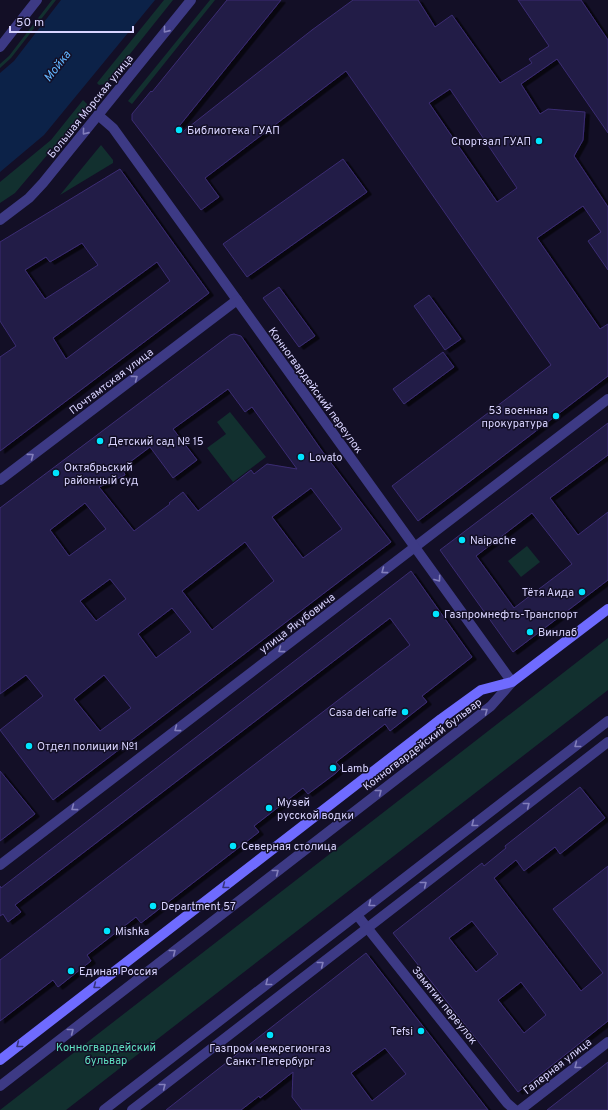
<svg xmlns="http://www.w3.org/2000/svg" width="608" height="1110" font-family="Overpass,sans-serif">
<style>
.green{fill:#12302f}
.water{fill:#0c2248}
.building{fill:#241b47;stroke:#3b2d73;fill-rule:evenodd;filter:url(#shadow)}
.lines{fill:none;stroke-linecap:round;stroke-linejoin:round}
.minor{stroke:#3d3a85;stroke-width:10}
.tertiary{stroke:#3d3a85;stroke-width:10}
.secondary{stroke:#6f6bff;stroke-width:10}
.oneway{stroke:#837fbc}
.oneway2{stroke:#38347d}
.poi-dot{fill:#00e5ff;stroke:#130f26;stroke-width:1.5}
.labels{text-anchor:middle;stroke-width:3;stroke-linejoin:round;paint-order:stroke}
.street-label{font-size:11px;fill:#d9d4ff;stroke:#130f26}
.poi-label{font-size:11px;fill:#d9d4ff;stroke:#130f26;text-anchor:start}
.park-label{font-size:11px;fill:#5fe0c0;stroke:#130f26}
.water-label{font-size:12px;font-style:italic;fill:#62b6ff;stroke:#130f26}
</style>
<defs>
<filter id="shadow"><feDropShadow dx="4.5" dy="2.5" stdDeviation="0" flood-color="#0009"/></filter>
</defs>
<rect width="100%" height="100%" fill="#130f26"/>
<g class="green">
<polygon points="52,0 56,0 11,58 0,68 0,64 9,56"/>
<polygon points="164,0 173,0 106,84 99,85 97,83"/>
<polygon points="210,0 215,0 132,104 128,101"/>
<polygon points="83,100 87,104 86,109 15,193 0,203 0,182 51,140"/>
<polygon points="101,145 113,160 113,163 60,195"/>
<polygon points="230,412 266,457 233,482 207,448 226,434 217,422"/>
<polygon points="527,546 540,562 521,577 508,561"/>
<polygon points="608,638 608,690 66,1110 0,1110"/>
</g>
<polygon class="water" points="61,0 155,0 44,135 0,172 0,73 14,61"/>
<g class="building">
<path d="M 227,0 L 281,0 L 176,130 L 180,134 L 312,30 L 353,0 L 418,0 L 435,27 L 452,15 L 500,83 L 532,63 L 529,59 L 549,46 L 518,0 L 581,0 L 608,40 L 608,133 L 557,59 L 521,84 L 540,114 L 548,109 L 585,112 L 583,140 L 574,156 L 608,207 L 608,270 L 588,241 L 601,232 L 583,206 L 537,238 L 600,329 L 608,324 L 608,376 L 418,521 L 392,486 L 551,365 L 346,71 L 205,178 L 219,197 L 201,210 L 132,120 L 132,114 L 151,91 L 152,92 ZM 450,89 L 517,188 L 497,202 L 429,103 Z"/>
<polygon points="343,159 367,192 247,277 223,244"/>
<path d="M 120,169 L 209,293 L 0,451 L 0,357 L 16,346 L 0,321 L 0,242 ZM 82,243 L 98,265 L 45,299 L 25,270 L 46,257 L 50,262 ZM 157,262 L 170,281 L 66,359 L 53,338 Z"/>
<polygon points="279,287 315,336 299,347 263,298"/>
<polygon points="429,295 461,339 445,350 414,306"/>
<path d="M 234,334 L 241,336 L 322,451 L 391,542 L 53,800 L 0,730 L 43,696 L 26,675 L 0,694 L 0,508 L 230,335 ZM 228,389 L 245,412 L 252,407 L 297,469 L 267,464 L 254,474 L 251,470 L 198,511 L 183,492 L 169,503 L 170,504 L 134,531 L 99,487 L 125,475 L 122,468 L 150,447 L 173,478 L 197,460 L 173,429 ZM 311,488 L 342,529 L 303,558 L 272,517 ZM 85,503 L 106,529 L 69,556 L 50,530 ZM 245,542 L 274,581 L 212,630 L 182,591 ZM 110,579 L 126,599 L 96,621 L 80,601 ZM 172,608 L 191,632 L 156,658 L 138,634 ZM 104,675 L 131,708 L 100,731 L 74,699 Z"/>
<polygon points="443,352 454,367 404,404 393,389"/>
<path d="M 608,423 L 608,455 L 550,498 L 578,535 L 608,512 L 608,580 L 513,652 L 440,550 ZM 532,513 L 572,564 L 514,608 L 476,556 Z"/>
<polygon points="411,571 472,657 422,696 427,702 390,731 385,724 336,762 341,768 336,773 308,794 303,788 254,826 259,832 141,923 136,917 87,955 91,961 58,987 53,980 0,1021 0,960 410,645 390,618 15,905 21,912 8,922 3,914 0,916 0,886 1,888"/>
<polygon points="0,771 35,814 0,841"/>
<path d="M 580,787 L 605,818 L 560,854 L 555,847 L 524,871 L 516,860 L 494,878 L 581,991 L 603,973 L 553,909 L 608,866 L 608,1021 L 518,1092 L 393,933 L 482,863 L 484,866 L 506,848 L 505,846 ZM 472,921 L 498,954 L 476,972 L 449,938 ZM 521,982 L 546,1015 L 524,1033 L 498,1000 Z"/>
<path d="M 366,953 L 488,1110 L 302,1110 L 292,1097 L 293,1072 L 260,1098 L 259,1096 L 241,1110 L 166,1110 ZM 385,1048 L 406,1074 L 372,1101 L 351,1073 Z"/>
<polygon points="608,1062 608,1110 547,1110 579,1085"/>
</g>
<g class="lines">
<g class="minor">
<polyline points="0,47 37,0"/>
<polyline points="98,115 113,128 237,300"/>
<polyline points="0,865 608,399"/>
<polyline points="357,915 507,1103 515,1110"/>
<polyline points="104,1110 608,721"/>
<polyline points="520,1110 608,1042"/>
</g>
<g class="tertiary">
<polyline points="0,220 29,198 43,183 191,0"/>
<polyline points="0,480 237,300 512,682 491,706 0,1086"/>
<polyline points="132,1110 608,742"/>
</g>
<polyline class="secondary" points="0,1060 441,719 481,690 512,682 608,609"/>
</g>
<defs><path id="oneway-chevron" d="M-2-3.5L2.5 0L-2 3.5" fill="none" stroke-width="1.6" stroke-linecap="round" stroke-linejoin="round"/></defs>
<g class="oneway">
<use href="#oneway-chevron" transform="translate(166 30) rotate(129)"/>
<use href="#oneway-chevron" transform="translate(85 132) rotate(129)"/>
<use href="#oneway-chevron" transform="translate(135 378) rotate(-37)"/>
<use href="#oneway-chevron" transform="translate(31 456) rotate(-37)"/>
<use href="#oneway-chevron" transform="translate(384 571) rotate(143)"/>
<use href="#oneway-chevron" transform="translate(438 579) rotate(54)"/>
<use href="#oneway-chevron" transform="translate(281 650) rotate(143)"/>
<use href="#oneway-chevron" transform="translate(485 711) rotate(-37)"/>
<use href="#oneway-chevron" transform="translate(177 729) rotate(143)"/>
<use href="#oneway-chevron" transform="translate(577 745) rotate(142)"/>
<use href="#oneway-chevron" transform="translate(379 792) rotate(-38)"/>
<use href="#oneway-chevron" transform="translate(527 805) rotate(-38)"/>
<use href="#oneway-chevron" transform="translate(74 808) rotate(143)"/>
<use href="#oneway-chevron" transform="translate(474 824) rotate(142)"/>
<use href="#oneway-chevron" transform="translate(276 872) rotate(-38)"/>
<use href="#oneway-chevron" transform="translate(424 884) rotate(-38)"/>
<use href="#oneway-chevron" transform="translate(371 904) rotate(142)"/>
<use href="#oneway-chevron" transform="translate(173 952) rotate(-38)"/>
<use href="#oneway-chevron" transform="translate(321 964) rotate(-38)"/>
<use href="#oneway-chevron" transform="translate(268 983) rotate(142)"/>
<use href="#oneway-chevron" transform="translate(71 1031) rotate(-38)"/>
<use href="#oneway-chevron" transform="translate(577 1066) rotate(142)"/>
<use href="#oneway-chevron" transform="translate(163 1086) rotate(-38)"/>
</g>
<g class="oneway2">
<use href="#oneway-chevron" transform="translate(225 886) rotate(142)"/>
<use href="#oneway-chevron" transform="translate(96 986) rotate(142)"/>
<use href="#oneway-chevron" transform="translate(19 1045) rotate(142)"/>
</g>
<g class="poi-dot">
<circle cx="179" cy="130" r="4"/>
<circle cx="539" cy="141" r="4"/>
<circle cx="556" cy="416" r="4"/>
<circle cx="100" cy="441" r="4"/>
<circle cx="301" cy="457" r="4"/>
<circle cx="56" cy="473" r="4"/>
<circle cx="462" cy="540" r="4"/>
<circle cx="582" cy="592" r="4"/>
<circle cx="436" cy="614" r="4"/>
<circle cx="530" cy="632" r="4"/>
<circle cx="405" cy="712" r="4"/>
<circle cx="29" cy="746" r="4"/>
<circle cx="333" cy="768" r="4"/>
<circle cx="269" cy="808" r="4"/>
<circle cx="233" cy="846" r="4"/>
<circle cx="153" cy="906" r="4"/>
<circle cx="107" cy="931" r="4"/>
<circle cx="71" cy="971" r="4"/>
<circle cx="421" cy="1031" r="4"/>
<circle cx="270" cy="1035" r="4"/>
</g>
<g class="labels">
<g class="street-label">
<text transform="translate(90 106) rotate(-51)" y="4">Большая Морская улица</text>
<text transform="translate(111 381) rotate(-37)" y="4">Почтамтская улица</text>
<text transform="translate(316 390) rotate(54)" y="4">Конногвардейский переулок</text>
<text transform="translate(297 623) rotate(-37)" y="4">улица Якубовича</text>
<text transform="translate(422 744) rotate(-37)" y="4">Конногвардейский бульвар</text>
<text transform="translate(445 1005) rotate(51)" y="4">Замятин переулок</text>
<text transform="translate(557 1066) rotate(-38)" y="4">Галерная улица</text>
</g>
<g class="poi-label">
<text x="187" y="134">Библиотека ГУАП</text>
<text x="531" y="145" text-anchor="end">Спортзал ГУАП</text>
<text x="548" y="414" text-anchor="end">53 военная<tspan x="548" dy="13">прокуратура</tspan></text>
<text x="108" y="445">Детский сад № 15</text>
<text x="309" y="461">Lovato</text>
<text x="64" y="471">Октябрьский<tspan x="64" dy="13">районный суд</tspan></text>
<text x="470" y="544">Naipache</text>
<text x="574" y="596" text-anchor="end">Тётя Аида</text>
<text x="444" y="618">Газпромнефть-Транспорт</text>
<text x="538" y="636">Винлаб</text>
<text x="397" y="716" text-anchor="end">Casa dei caffe</text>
<text x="37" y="750">Отдел полиции №1</text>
<text x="341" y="772">Lamb</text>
<text x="277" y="806">Музей<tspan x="277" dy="13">русской водки</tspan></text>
<text x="241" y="850">Северная столица</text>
<text x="161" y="910">Department 57</text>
<text x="115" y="935">Mishka</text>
<text x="79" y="975">Единая Россия</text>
<text x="413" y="1035" text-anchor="end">Tefsi</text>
<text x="270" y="1052" text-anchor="middle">Газпром межрегионгаз<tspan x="270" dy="13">Санкт-Петербург</tspan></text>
</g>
<g class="park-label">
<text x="106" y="1051">Конногвардейский<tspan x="106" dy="13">бульвар</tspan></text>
</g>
<g class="water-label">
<text transform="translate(57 66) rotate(-52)" y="4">Мойка</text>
</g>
</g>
<path d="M10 26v6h123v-6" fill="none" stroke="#d9d4ff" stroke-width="2"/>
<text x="16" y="26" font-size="12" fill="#d9d4ff" stroke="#130f26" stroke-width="3" paint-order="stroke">50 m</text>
</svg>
